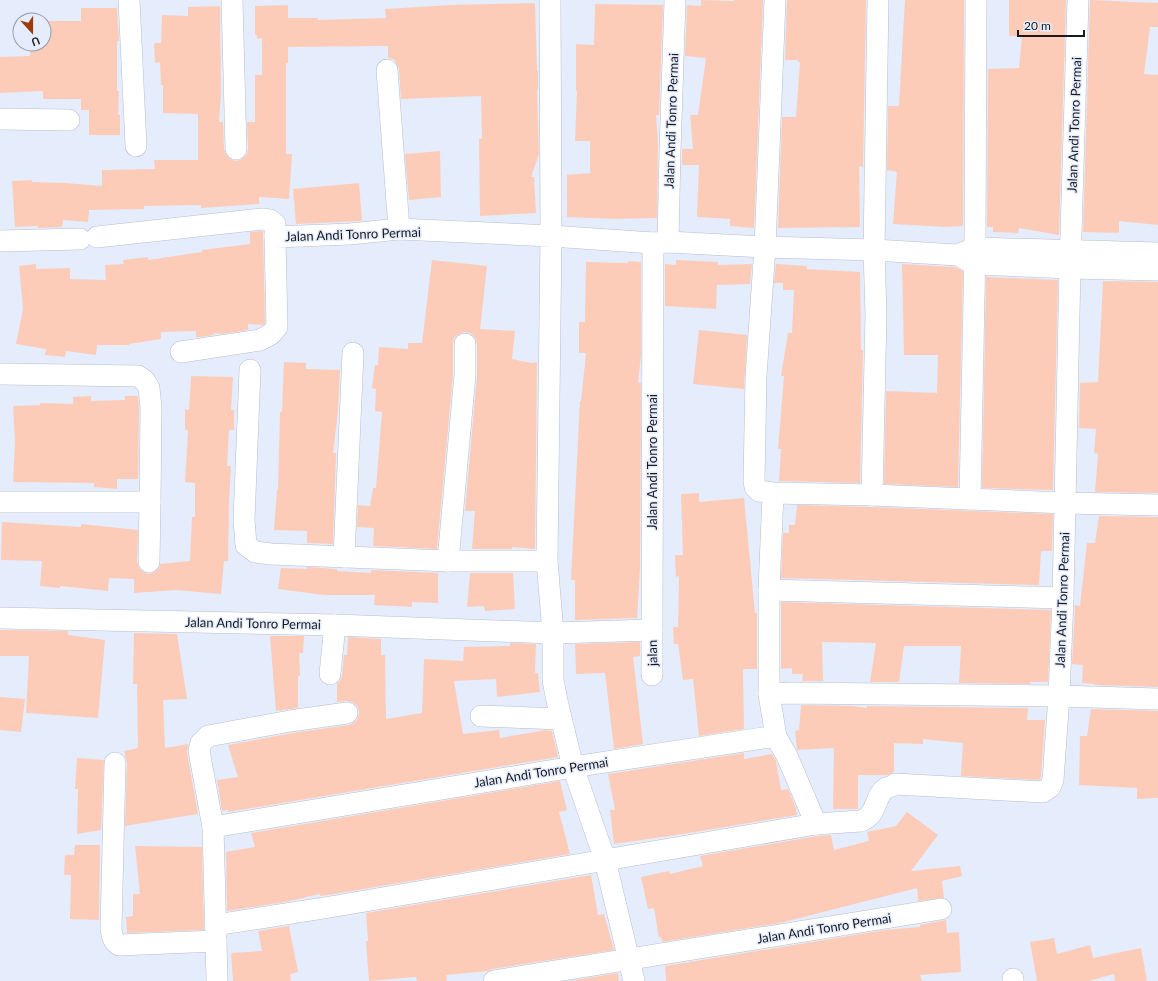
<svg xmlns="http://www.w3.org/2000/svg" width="1158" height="981" font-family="Lato,sans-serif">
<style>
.building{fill:#fdccb9}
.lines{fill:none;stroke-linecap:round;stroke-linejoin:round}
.minor-casing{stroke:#b7becd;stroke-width:22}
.minor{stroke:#fff;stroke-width:21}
.labels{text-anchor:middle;stroke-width:3;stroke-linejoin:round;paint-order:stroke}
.street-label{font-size:13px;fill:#171a1f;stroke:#e5ecfc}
</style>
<rect width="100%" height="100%" fill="#e5ecfc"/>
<g class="building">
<polygon points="701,0 734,1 734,0 763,0 754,228 730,226 730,219 697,217 699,165 682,165 682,149 693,149 690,115 698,115 706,58 685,56 687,5 701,6"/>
<polygon points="787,0 866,0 863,167 859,166 860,227 778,228 782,117 796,117 800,62 798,62 798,60 785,60"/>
<polygon points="905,0 964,0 963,226 945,227 893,224 897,172 887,170 888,106 899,106"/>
<polygon points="1009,0 1066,0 1059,235 1019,228 1018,233 993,232 993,227 987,227 988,69 1019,68 1022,36 1009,36"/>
<polygon points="1090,0 1158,3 1158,27 1150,27 1144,74 1158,75 1158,225 1119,221 1119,233 1083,232"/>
<polygon points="535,3 537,71 538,71 538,90 537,90 539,154 531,177 534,177 536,213 480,216 479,139 482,139 481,96 401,99 399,69 394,59 388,58 388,46 288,47 288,63 286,63 286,154 292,154 289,199 259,197 259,204 201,208 201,205 144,206 144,209 89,210 88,222 63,220 62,227 38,228 38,226 15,227 12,181 32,180 32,182 65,183 102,186 102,170 155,169 154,160 198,160 198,114 163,113 163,85 161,85 160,62 155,63 154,43 161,43 162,15 188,16 188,7 220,6 221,93 219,122 223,122 224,149 226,155 230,159 236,161 242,159 247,154 248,149 247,122 255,122 255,75 262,75 262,38 257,39 257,35 255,35 255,6 288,5 288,18 318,18 318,20 386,18 385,9 451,5"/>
<polygon points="595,4 663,5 659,115 656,115 658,145 657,218 616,219 567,217 567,175 590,173 590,141 575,141 577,91 576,91 576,44 594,45"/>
<polygon points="81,8 117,8 119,41 117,41 117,91 119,91 118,115 120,115 120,135 89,135 89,110 81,110 81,99 43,99 43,91 0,93 0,57 30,56 30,44 44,44 44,21 81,21"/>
<polygon points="440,151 441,197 409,200 405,154"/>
<polygon points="359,183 362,221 296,224 293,189"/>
<polygon points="263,231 265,323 263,325 248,324 248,330 222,334 214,333 214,335 201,337 196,337 196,331 161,332 161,339 129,344 129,345 97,345 96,355 66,351 65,357 45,355 46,349 16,344 23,309 19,266 36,264 36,269 70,268 70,279 106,280 105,265 124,264 123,260 148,257 148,260 202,252 202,250 250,244 250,232"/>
<polygon points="432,260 487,266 480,329 515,331 512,359 531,363 537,362 535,549 512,547 512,549 472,549 475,511 465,511 477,376 477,344 475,338 471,333 465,332 459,334 454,338 453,344 453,374 437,549 373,546 374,528 357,527 358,505 370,506 373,488 376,488 382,412 375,411 376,389 372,388 375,365 378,365 379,347 408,349 408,343 422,343"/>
<polygon points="676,260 718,262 718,265 752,264 750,284 717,285 716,309 665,306 665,264 676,265"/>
<polygon points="628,261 641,262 641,356 638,382 641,383 640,568 637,618 575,620 575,580 571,580 580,401 581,401 586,353 579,353 579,322 585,322 586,262 628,263"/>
<polygon points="776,264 807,266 807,269 860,272 861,350 863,350 860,483 779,481 781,449 778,449 784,376 781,376 788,333 792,333 794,290 783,290 783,283 774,283"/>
<polygon points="902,264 955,267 963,271 958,487 884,484 886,391 937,393 938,355 904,355"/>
<polygon points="986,277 1058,280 1053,490 982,488"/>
<polygon points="1103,281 1158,282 1158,493 1095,492 1098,454 1094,453 1096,429 1079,428 1080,383 1098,382"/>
<polygon points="699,330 747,335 744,389 693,384"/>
<polygon points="284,362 306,363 306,369 340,370 338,411 333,453 336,453 333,544 307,543 307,531 274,530 277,490 278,490 280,412 282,412"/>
<polygon points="191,376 233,377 231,410 234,410 234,430 229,430 227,466 231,466 229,501 228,561 224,561 221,594 176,590 134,593 134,579 109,578 108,591 60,586 60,588 40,586 42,561 1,560 2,522 81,527 81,524 138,530 137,562 139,568 143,572 148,574 155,572 159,568 160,564 190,561 192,517 195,517 195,483 185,482 188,430 185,430 185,409 189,410"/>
<polygon points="91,396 91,401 125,400 125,396 138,396 139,409 138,479 117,479 117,489 94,487 94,483 13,482 15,442 13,406 40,405 40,403 73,404 73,397"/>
<polygon points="699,493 699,502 744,498 755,613 757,613 757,669 743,669 744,729 699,736 693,679 683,680 678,644 674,644 673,627 678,627 679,576 676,577 675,555 683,555 681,494"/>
<polygon points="797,505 872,507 1053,514 1052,551 1041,551 1039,585 781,578 783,533 789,533 789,525 795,525"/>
<polygon points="1099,516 1158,517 1158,687 1094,685 1094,684 1082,683 1083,665 1072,664 1075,605 1080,606 1087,543 1095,543"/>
<polygon points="307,567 337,569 337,571 371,573 371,570 438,573 438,603 412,602 412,607 374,605 375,595 324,595 278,589 281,568 307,569"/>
<polygon points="470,573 513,573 515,609 485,611 484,606 467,607"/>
<polygon points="781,602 1051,610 1048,682 1030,682 1030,684 959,683 961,646 904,646 899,682 870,682 876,643 822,642 823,681 802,681 803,674 792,674 792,668 781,669"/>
<polygon points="0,630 68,631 68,635 105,640 98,718 26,713 29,656 0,656"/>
<polygon points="134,633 177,634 187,699 163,700 165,748 188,744 187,753 198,814 125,826 127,763 124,751 138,748 137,684 133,684"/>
<polygon points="270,636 304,636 303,653 299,653 300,676 298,676 298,708 276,711"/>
<polygon points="348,637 381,639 381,655 385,655 386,719 422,713 424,659 463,661 464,647 510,646 510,643 536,644 535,673 538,673 540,692 497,697 496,679 454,681 463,734 499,730 500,738 546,730 552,731 558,757 228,812 228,810 222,811 217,780 238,777 228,745 292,733 349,725 354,723 358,718 359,711 357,706 352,702 346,701 337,702 337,683 340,681 342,676 344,655 347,655"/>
<polygon points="640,642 640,656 633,657 643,744 614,749 605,673 576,674 575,644"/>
<polygon points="0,697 25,699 21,732 0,730"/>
<polygon points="801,705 852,706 867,708 867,706 1028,708 1027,720 1045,720 1041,777 1039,780 961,776 963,743 923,739 923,744 894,743 894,772 887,775 858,775 858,809 833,809 834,748 797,750 795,731 799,730"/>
<polygon points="1091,709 1158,711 1158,798 1137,799 1137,788 1079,785 1080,736 1087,736"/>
<polygon points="744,753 744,759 772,754 776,761 781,790 788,789 796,808 797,815 683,834 614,844 610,810 615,810 608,774"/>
<polygon points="77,758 104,760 101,830 77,834 78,789 75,789"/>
<polygon points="560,781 567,810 559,812 570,854 328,895 320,896 320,894 285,902 227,911 226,852 255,847 251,833"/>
<polygon points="907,812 938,835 911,871 960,866 962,876 942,881 944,898 918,901 917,888 780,923 662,942 661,937 659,938 654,908 648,909 641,877 669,871 670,874 703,866 700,856 817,836 831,835 834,850 869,841 867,832 896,826"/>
<polygon points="75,845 100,845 99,920 70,919 71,875 64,875 65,855 74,855"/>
<polygon points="135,846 202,847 204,930 127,933 126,917 133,916 133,894 140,894"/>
<polygon points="591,875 598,915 604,914 614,950 492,969 488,971 446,975 447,981 417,981 416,977 369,981 366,941 368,941 366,913"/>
<polygon points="946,920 947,933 959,932 961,972 920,975 922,981 666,981 665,966 885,930 920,927 920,925"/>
<polygon points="289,926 298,972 290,974 291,981 233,981 231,953 262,951 258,931"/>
<polygon points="1054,938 1057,954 1090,945 1093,958 1141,948 1147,981 1115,981 1114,974 1089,981 1037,981 1030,942"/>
<polygon points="618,973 619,981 569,981"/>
</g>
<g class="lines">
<defs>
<g id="minor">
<polyline points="129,0 136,146"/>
<polyline points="232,0 236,149"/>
<polyline points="550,0 551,236 653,243 668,242 765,247 874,250 958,255 974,264 1070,268 1158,270"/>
<polyline points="1078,0 1070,268 1065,503 1158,505"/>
<polyline points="387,70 399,229"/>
<polyline points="0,119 69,120"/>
<polyline points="97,237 262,219 270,220 275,224 275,237"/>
<polyline points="0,241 80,239"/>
<polyline points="668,242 670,151 675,0"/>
<polyline points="962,253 975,248 1158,253"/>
<polyline points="181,352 260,340 271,334 277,327 275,237 350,234 399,229 551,236 547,561 553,633 553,680 557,701 573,767 605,860 634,981"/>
<polyline points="250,370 244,520 246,545 255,552 271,554 448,561 547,561"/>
<polyline points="0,374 138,376 145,381 149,388 151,408 150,502 0,502"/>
<polyline points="773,493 769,590 769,694 791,693 1059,696 1063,598 1065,503 872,495 773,493 759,491 755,487 754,481 756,376 765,247 775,0"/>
<polyline points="872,495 876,314 874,250 878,0"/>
<polyline points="970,499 975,248 976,0"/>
<polyline points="344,557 353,353"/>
<polyline points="448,561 465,375 465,344"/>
<polyline points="149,562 150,502"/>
<polyline points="769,590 1063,598"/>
<polyline points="0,618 335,625 553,633 652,630 653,243"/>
<polyline points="652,630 652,675"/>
<polyline points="330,674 335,625"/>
<polyline points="769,694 776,737"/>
<polyline points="481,716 561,719"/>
<path d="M 115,763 L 111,929 C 112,936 113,941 119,945 L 216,941 L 213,827 L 199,751 L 201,743 L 208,736 L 290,721 L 347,713"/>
<polyline points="213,827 573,767 763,738 776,737 787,756 816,824"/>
<path d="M 216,925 L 330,907 L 816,824 L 861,821 C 878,815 874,796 886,788 C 889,787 893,786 895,784 L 1043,792 L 1050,787 L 1053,780 L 1059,696 L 1158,699"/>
<polyline points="216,941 217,981"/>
<polyline points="1013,979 1013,981"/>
<polyline points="494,981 941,909"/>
</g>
</defs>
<use href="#minor" class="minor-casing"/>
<use href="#minor" class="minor"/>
</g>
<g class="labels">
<g class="street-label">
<text transform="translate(671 121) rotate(-88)" y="5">Jalan Andi Tonro Permai</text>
<text transform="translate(1074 125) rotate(-88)" y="5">Jalan Andi Tonro Permai</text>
<text transform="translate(353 234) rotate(-2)" y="5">Jalan Andi Tonro Permai</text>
<text transform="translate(652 462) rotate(-90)" y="5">Jalan Andi Tonro Permai</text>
<text transform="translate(1062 600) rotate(-88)" y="5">Jalan Andi Tonro Permai</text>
<text transform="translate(253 623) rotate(1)" y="5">Jalan Andi Tonro Permai</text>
<text transform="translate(652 653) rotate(-91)" y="5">jalan</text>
<text transform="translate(541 772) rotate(-9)" y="5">Jalan Andi Tonro Permai</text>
<text transform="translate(824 928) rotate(-9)" y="5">Jalan Andi Tonro Permai</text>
</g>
</g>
<g transform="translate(32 32) rotate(159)"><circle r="19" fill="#e5ecfc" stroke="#9398a4"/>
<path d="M0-3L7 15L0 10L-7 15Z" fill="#9e3a06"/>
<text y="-6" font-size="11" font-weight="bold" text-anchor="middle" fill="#171a1f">U</text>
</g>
<path d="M1018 30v6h66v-6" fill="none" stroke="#171a1f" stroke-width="2"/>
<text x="1024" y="30" font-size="12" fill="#171a1f" stroke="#e5ecfc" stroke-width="3" paint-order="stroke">20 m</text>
</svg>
